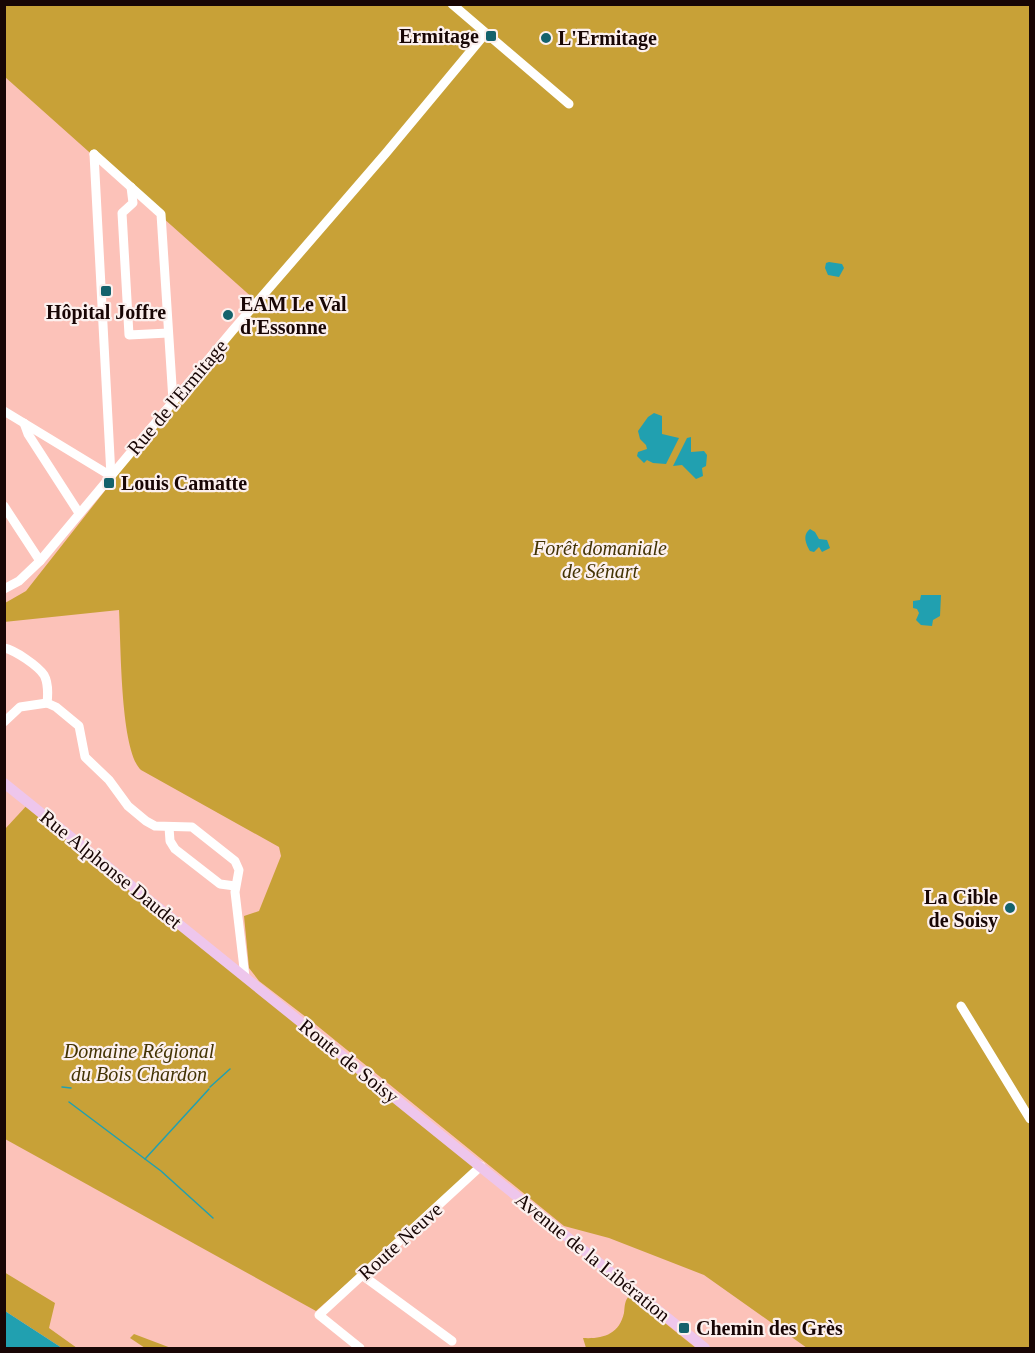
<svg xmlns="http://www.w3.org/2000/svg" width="1035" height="1353" font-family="Georgia,serif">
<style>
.green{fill:#c8a137}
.water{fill:#21a0b0}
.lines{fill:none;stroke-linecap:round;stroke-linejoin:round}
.stream{stroke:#21a0b0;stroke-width:1.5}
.minor{stroke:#fff;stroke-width:9}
.major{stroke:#eec6ec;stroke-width:10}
.poi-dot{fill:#14626c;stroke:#fcf0ee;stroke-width:2}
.labels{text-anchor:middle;stroke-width:4.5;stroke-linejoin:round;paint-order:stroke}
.poi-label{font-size:20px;font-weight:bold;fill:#180605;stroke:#fcf0ee;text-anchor:start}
.street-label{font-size:20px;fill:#180605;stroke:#fcf0ee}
.park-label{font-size:20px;font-style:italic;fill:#433304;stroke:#fcf0ee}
</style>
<rect width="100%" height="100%" fill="#fcc2b9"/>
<g class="green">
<path d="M 4,5 L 1030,5 L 1030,1348 L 807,1348 L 704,1275 L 609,1238 L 564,1226 L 315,1024 L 259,981 L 249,968 L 244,916 L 259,911 L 281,856 L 279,847 L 141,770 C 120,751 121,642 119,610 L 4,622 L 5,603 L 26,591 L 255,300 L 5,77 Z"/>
<polygon points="29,803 481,1166 316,1311 5,1139 5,829"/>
<polygon points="4,1272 55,1303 49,1328 77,1348 62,1348 5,1311"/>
<path d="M 630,1295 L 696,1348 L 586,1348 L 583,1338 C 602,1339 619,1335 624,1313 C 625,1306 624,1301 630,1295 Z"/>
<polygon points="134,1334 171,1348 145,1348 130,1338"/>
</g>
<g class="water">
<polygon points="829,262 842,264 844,268 839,277 828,275 825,268 826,263"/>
<polygon points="654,413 662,416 662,434 679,438 666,464 653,463 647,460 644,463 637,456 638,452 647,449 646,445 640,439 638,431 648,417"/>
<polygon points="691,437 691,452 704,451 707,455 706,466 702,468 703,476 696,479 682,465 673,466 687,438"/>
<path d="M 810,529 L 815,532 L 819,539 L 827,540 L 830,548 L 822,552 L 819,547 L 814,552 L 810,551 C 806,544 802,535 810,529 Z"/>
<polygon points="921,595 941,595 940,616 933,620 932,626 921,625 916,620 919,613 917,609 913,608 913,601 920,600"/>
<polygon points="4,1311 5,1311 62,1348 5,1348"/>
</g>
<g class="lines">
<g class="stream">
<polyline points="62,1087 71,1088"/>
<polyline points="210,1087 230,1069"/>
<polyline points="69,1102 161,1171 213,1218"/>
<polyline points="145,1159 209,1089"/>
</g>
<g class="minor">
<polyline points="452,4 569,104"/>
<polyline points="94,154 111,476"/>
<polyline points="94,154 161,214 173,401"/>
<polyline points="131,187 133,203 122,213 129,335 168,333"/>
<polyline points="4,411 111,476"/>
<polyline points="24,423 28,434 79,513"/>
<polyline points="4,506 40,561"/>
<polyline points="4,589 19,581 40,561 233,330 386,153 485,34"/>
<path d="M 4,648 C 15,650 38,666 44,675 C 48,682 48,695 47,703"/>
<polyline points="4,722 20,707 47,703 56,707 79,726 85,757 109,780 128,806 146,821 155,826 192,827 235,861 239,870 235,892 245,977"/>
<polyline points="169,827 170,841 175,849 220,884 235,886"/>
<polyline points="961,1006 1030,1119"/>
<polyline points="362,1275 452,1341"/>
<polyline points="360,1348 319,1315 481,1166"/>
</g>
<polyline class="major" points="4,783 705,1348"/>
</g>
<g class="poi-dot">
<rect x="485" y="30" width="12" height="12" rx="3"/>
<circle cx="546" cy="38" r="6"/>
<rect x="100" y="285" width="12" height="12" rx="3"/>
<circle cx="228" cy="315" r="6"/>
<rect x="103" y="477" width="12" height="12" rx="3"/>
<circle cx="1010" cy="908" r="6"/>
<rect x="678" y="1322" width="12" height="12" rx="3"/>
</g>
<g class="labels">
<g class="poi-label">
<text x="479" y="43" text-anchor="end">Ermitage</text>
<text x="558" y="45">L'Ermitage</text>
<text x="240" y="311">EAM Le Val<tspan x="240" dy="23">d'Essonne</tspan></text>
<text x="106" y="319" text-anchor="middle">Hôpital Joffre</text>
<text x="121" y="490">Louis Camatte</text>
<text x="998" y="904" text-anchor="end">La Cible<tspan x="998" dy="23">de Soisy</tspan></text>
<text x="696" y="1335">Chemin des Grès</text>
</g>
<g class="street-label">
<text transform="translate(177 397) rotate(-50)" y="7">Rue de l'Ermitage</text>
<text transform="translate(111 869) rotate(39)" y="7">Rue Alphonse Daudet</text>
<text transform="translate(349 1061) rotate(39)" y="7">Route de Soisy</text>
<text transform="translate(400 1241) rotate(-42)" y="7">Route Neuve</text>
<text transform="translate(593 1257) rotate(39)" y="7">Avenue de la Libération</text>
</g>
<g class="park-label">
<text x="600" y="555">Forêt domaniale<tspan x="600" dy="23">de Sénart</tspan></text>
<text x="139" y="1058">Domaine Régional<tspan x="139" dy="23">du Bois Chardon</tspan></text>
</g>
</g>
<rect width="1035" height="1353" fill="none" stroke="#180605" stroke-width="12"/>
</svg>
